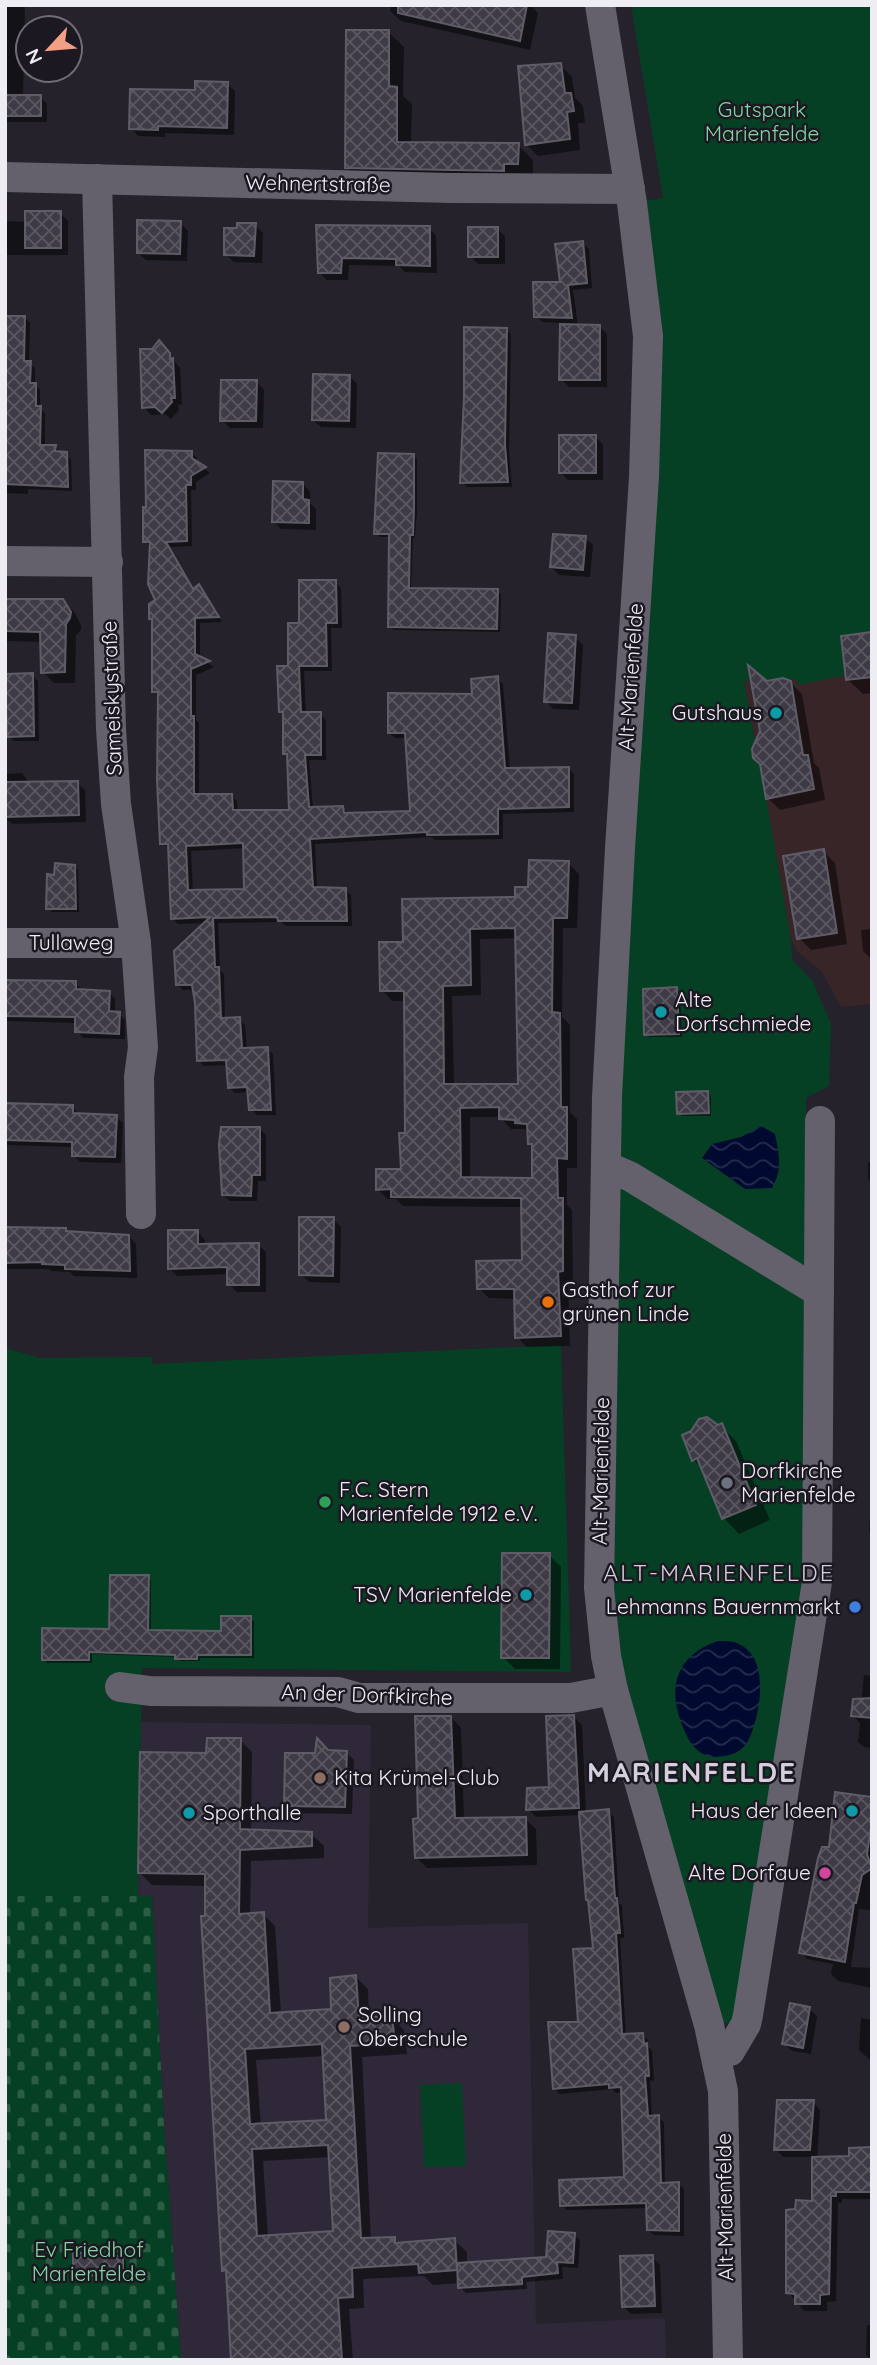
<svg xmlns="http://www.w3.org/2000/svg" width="877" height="2365" font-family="Quicksand,sans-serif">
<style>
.commercial{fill:#382528}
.built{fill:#2e2838}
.cemetery{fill:url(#cemetery-stones)}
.park{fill:#064024}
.water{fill:url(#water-waves)}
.shadow{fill:#0007;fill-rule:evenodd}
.building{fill:url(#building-cross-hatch);stroke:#5f5c67;stroke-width:2;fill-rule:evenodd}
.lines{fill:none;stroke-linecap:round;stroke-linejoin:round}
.street{stroke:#64606c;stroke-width:30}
.culture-dot{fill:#0f9aa8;stroke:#1c1822;stroke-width:2.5}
.food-dot{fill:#e8710a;stroke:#1c1822;stroke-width:2.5}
.worship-dot{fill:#6b7280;stroke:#1c1822;stroke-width:2.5}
.leisure-dot{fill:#2e9e5b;stroke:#1c1822;stroke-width:2.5}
.shop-dot{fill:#3f7fe0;stroke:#1c1822;stroke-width:2.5}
.education-dot{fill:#8d6e63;stroke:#1c1822;stroke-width:2.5}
.hotel-dot{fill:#d1479c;stroke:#1c1822;stroke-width:2.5}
.labels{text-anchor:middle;stroke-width:5;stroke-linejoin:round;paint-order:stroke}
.park-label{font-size:21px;fill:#82d6a2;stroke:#1c1822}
.street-label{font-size:21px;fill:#efedf4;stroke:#1c1822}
.poi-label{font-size:21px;fill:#efedf4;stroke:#1c1822;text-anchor:start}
.neighbourhood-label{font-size:23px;letter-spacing:2px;fill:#d3cfdc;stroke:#1c1822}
.district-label{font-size:28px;font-weight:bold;letter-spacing:2px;fill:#d3cfdc;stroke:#1c1822}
</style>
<defs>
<pattern id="cemetery-stones" width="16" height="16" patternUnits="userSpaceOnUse" patternTransform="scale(1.75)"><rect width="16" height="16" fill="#064024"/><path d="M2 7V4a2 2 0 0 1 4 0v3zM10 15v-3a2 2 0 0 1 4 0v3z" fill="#2b5c44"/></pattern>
<pattern id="water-waves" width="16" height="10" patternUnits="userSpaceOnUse" patternTransform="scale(1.75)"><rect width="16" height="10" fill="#00092f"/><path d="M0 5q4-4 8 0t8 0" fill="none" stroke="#262d4e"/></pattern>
<pattern id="building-cross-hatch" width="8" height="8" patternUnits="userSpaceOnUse" patternTransform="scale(1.75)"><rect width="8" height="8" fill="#3f3b46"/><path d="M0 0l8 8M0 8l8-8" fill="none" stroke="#5b5861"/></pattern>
</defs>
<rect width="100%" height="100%" fill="#25222b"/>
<polygon class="commercial" points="872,632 872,1004 841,1007 822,972 797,951 791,940 760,764 753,758 752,749 755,742 744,681 763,678 783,678 797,680 798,684 845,675 841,636"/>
<polygon class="built" points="141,1722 371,1725 368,1928 528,1923 536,2324 665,2318 666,2360 181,2360 164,2127 152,1896 138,1896"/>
<polygon class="cemetery" points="5,1896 152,1896 164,2127 181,2360 5,2360"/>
<g class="park">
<polygon points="631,5 872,5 872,632 841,636 845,675 798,685 797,680 783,678 770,684 763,678 744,681 755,742 752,750 753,758 760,764 791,940 792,960 812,980 831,1024 829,1086 806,1098 805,1584 736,2013 730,2024 722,2022 622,1673 611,1587 622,1057 661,337 658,293 645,201 663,198"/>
<polygon points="561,1345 571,1672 142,1668 138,1896 5,1896 5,1348 40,1358 153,1357 151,1364"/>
<polygon points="462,2083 466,2166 424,2167 420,2085"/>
</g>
<g class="water">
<path d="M 761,1126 L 775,1134 C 779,1155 783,1168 772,1188 L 745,1189 L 702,1158 L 712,1144 L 741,1137 Z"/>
<path d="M 718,1641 C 723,1641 730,1641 734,1642 C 767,1652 762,1698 755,1722 C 752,1732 749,1744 740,1750 C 732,1756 724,1756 715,1757 C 704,1757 694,1749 689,1740 C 667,1699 668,1658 718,1641 Z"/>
</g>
<g class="shadow">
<polygon points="5,5 25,5 23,97 40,97 47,104 47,122 5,122"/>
<polygon points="391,5 530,5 538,13 530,50 401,21 390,11"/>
<polygon points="388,32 404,47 403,96 412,104 411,144 518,145 533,160 533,179 362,183 347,167"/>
<polygon points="560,65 572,77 575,98 583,106 585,123 578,123 580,150 538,156 526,144"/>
<polygon points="227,84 235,91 234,135 165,133 165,137 138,136 131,128 197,92"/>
<polygon points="60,213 68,221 68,255 5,255 5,221 26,222"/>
<polygon points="180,223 188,231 187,261 146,260 138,253"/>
<polygon points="255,225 263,233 262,263 234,262 226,255 239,230"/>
<polygon points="318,226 429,228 436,236 437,273 405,272 399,266 349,265 348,280 327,280 319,272"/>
<polygon points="498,229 505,237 505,264 478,264 470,256"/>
<polygon points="583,243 589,249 592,288 573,290 578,326 599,326 607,334 607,387 569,387 561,379 562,323 542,322 536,316 561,284"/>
<polygon points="5,317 25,318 30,323 29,363 35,368 35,385 40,390 40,408 45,413 45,447 55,447 71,459 72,491 28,489 28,494 5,493 5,499"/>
<polygon points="506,329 511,334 509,451 512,487 467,487 462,482"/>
<polygon points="166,350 180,368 182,405 178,404 179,410 171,419 165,414 151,415 144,407"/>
<polygon points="349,376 357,384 356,428 321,427 313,420"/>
<polygon points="257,382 264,390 263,428 230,428 222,420"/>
<polygon points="596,437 603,445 603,480 568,480 560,472"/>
<path d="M 191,453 L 197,458 L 197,464 L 210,473 L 196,482 L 196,490 L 191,490 L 192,546 L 170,547 L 194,590 L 199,587 L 205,592 L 222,622 L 200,623 L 200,658 L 214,667 L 196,675 L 196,720 L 199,723 L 199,796 L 231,796 L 237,801 L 238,812 L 291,812 L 289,759 L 284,754 L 285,716 L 281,711 L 301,625 L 335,582 L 341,588 L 342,628 L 331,628 L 332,671 L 304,671 L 306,714 L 320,714 L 326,720 L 326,760 L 309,760 L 313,808 L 343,808 L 348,813 L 411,812 L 407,738 L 395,738 L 389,733 L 474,696 L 498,678 L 503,684 L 510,770 L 568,768 L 574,774 L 574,812 L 503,814 L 503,839 L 435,840 L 432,837 L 315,844 L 317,889 L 345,890 L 351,895 L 352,926 L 286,926 L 281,922 L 218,923 L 220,970 L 224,974 L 225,1019 L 239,1019 L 245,1025 L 247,1049 L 267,1049 L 273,1054 L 276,1115 L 257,1115 L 251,1109 L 249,1092 L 235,1093 L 229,1087 L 228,1065 L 204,1066 L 198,1060 L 194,990 L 183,990 L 177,984 L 207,923 L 178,924 L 172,918 L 170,849 L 161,843 L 160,697 L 154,691 L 154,621 L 151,619 L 157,600 L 151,547 L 145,541 ZM 245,848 L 245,890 L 193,892 L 191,851 Z"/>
<polygon points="414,456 417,459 417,512 415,537 413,538 411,590 497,591 501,594 500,632 393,630 390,627 391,537 380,537 376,533"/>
<polygon points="303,484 310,492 310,503 316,509 316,530 281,529 273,521"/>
<polygon points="585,538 593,545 590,577 559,575 551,567"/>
<polygon points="5,600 62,600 74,612 81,625 81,630 76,635 75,683 54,683 43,672 42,642 5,641"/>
<polygon points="872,634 872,693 863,694 847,679"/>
<polygon points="575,637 583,645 579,710 553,709 546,701"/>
<polygon points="32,675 38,681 39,741 14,741 8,736 8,715 5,713 5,676"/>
<polygon points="790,682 802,694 814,763 819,768 825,800 780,810 768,798 762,731 766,683"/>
<polygon points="22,773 29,783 77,783 85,790 86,822 12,824 5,818 5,774"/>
<polygon points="823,851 835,863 847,944 811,950 799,938"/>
<path d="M 568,863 L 579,874 L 577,928 L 563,928 L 562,1017 L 570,1025 L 570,1112 L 577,1119 L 577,1168 L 567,1168 L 567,1205 L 572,1210 L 573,1281 L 568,1281 L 570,1346 L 527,1347 L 517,1337 L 516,1299 L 489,1298 L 479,1288 L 524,1262 L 523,1207 L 403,1206 L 396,1199 L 388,1199 L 377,1189 L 403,1170 L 407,1135 L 406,1001 L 392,1001 L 382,990 L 405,943 L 517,898 ZM 517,938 L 519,1086 L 454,1086 L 452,996 L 481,995 L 480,939 ZM 470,1117 L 500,1117 L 511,1129 L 524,1129 L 529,1133 L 530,1143 L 533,1146 L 534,1180 L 470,1179 Z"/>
<polygon points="75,866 78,870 79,912 52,912 48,908 56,876"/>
<polygon points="872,929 872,958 870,958 863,951 861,930"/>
<polygon points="5,981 75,983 82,990 109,992 115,999 115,1013 119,1014 125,1020 125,1039 83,1038 77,1031 77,1023 5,1021"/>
<polygon points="676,989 680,992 682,1037 649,1037 646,1034"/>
<polygon points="707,1092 711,1096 711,1116 682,1116 678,1113"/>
<polygon points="5,1105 72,1106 79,1115 116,1117 123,1123 121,1163 80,1162 74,1156 74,1147 5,1145"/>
<polygon points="259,1128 266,1135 266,1181 258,1181 257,1201 230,1201 223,1195"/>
<polygon points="868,1162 872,1162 872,1183 868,1179"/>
<polygon points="333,1219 341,1227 340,1283 309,1282 301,1274"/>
<polygon points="5,1229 65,1230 69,1233 129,1236 136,1244 137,1278 74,1276 70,1272 51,1271 49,1269 5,1269"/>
<polygon points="198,1232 205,1240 205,1246 258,1245 266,1252 266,1292 237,1292 229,1284 229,1274 177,1276 169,1268"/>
<polygon points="721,1426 736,1441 770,1520 739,1534 724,1518 703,1469 694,1460 717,1427"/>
<polygon points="872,1483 872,1533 869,1531"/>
<polygon points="549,1555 561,1567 560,1669 515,1669 503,1657"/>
<polygon points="148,1577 151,1580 151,1632 223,1632 250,1618 254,1621 254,1658 200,1658 200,1661 180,1661 176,1657 92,1654 92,1663 47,1663 44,1659 111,1631"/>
<polygon points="872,1590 872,1623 870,1621"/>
<polygon points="864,1675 872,1676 872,1748 864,1747 858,1742 860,1723 853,1716 862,1695"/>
<polygon points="451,1717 461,1728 464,1819 525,1819 536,1829 537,1865 427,1868 416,1857 420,1820"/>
<polygon points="574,1717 582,1725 586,1813 608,1811 614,1817 619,1903 622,1905 624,1938 620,1938 626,2035 643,2035 648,2040 648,2047 652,2050 654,2081 650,2080 652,2117 658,2117 664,2122 665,2184 678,2184 684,2189 684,2236 654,2235 648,2230 648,2208 567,2210 561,2205 626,2179 623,2092 616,2093 612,2089 560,2094 554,2088 580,2023 594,1949 590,1902 587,1900 581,1815 536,1817 528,1809 550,1789"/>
<path d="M 240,1740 L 252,1752 L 251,1831 L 311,1834 L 324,1846 L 324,1858 L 251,1861 L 250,1915 L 263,1914 L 275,1926 L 281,2014 L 333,2010 L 356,1977 L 368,1989 L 369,2019 L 392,2018 L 404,2030 L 407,2054 L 362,2057 L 371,2240 L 394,2238 L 399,2244 L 454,2240 L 467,2252 L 467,2264 L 548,2259 L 574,2235 L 580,2240 L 578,2268 L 562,2267 L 563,2279 L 526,2282 L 527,2289 L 466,2293 L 460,2287 L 460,2283 L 433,2285 L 424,2276 L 363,2279 L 364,2308 L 349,2309 L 353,2360 L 233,2360 L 228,2274 L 224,2270 L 207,1886 L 152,1885 L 140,1873 L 208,1754 ZM 324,2056 L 328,2121 L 261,2126 L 256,2060 ZM 330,2157 L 335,2233 L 268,2237 L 263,2161 Z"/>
<polygon points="328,1752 346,1752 354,1760 352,1814 293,1813 285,1806 317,1755"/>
<polygon points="872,1798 872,1910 859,1909 851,1967 872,1968 872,1988 838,1981 831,1974 833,1964 807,1959 801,1952 831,1849"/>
<polygon points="809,2009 817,2016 811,2054 792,2051 784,2044"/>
<polygon points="861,2018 872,2020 872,2062 859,2050"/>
<polygon points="813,2102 820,2110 817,2159 851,2158 872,2149 872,2199 842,2199 842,2203 838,2203 836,2301 827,2302 827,2311 804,2311 788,2292 813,2202 814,2157 783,2157 776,2149"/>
<polygon points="102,2254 105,2258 122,2257 126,2261 126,2278 79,2280 75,2277"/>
<polygon points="652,2257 660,2265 662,2313 631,2314 624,2307"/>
<polygon points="867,2325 872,2325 872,2360 866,2355"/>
<polygon points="773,2358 848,2359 848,2360 773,2360"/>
</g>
<g class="building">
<polygon points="398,5 527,5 520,41 398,13"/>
<polygon points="346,30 389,30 389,86 397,87 397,142 519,143 518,164 504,164 504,171 345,168"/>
<polygon points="561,63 565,93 571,93 574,111 567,112 570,139 525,145 518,66"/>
<polygon points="195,81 228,82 227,128 158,126 158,130 129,129 130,89 195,90"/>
<rect x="5" y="95" width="36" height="21"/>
<rect x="25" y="211" width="36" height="37"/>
<polygon points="137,220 181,221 180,254 137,253"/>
<polygon points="237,223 256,223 254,256 224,255 224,228 237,228"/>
<polygon points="316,225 430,226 430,266 396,265 396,259 342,258 341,273 318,273"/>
<rect x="468" y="227" width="30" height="30"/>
<polygon points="583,241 587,283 568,285 572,318 534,317 533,282 560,282 555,244"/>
<polygon points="5,316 25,316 24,361 31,361 30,383 36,383 36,406 41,406 40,445 56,445 55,451 67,452 68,487 5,484"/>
<polygon points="560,324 600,325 600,380 559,380"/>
<polygon points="464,327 507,328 505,445 508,482 460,483 464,396"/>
<polygon points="159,340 170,353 170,359 173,358 175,398 171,398 172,402 162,413 155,407 142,408 140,349 152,349"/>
<polygon points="313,374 350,375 349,421 312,420"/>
<polygon points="221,380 257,380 256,421 220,421"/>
<rect x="559" y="435" width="37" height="38"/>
<path d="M 145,450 L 192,451 L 192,458 L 206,467 L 191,476 L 191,485 L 186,485 L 187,541 L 166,542 L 193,589 L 199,584 L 219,617 L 195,618 L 195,654 L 210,661 L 191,669 L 191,716 L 194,716 L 194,794 L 232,794 L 233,810 L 289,810 L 287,754 L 283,754 L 283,712 L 279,712 L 277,666 L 288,666 L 288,623 L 299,623 L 299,580 L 336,580 L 337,623 L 326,623 L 327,666 L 299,666 L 301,712 L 321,712 L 321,755 L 305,755 L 309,807 L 343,806 L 344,813 L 410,811 L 405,733 L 388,733 L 388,693 L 472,694 L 471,679 L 498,676 L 505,768 L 569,767 L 569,807 L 498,809 L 498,834 L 427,835 L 427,832 L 310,839 L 313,887 L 346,888 L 347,921 L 278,921 L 277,917 L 213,918 L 215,967 L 219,967 L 221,1018 L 240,1017 L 242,1048 L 268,1047 L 271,1110 L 249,1110 L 247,1087 L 228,1088 L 226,1060 L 197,1061 L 195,1003 L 192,985 L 176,985 L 174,951 L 210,917 L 171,919 L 168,844 L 160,844 L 157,780 L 158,692 L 152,692 L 152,619 L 149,619 L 149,604 L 155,600 L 148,584 L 150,542 L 143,542 L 143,507 L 146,507 ZM 243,843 L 244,889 L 188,890 L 186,846 Z"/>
<polygon points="378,453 414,454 414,508 413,535 410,535 409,588 498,589 497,629 388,627 389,534 374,534"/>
<polygon points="273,481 303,482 303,499 309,500 309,523 272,522"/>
<polygon points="553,534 586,536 583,570 550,567"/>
<polygon points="5,599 63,599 71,612 70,618 66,624 65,672 41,673 40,632 5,631"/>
<polygon points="872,632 872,677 846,680 841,636"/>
<polygon points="548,633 576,635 572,703 544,702"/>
<polygon points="748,665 767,681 783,678 791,681 803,755 808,755 814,789 766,799 760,764 753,758 752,749 760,731"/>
<polygon points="33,673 34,736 7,737 5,674"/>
<polygon points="78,781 79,815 5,817 5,782"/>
<polygon points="824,849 837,933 797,939 783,856"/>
<path d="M 529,860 L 569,861 L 567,918 L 553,918 L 552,1012 L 560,1013 L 561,1107 L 567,1107 L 567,1159 L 557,1158 L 558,1198 L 563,1198 L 563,1271 L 558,1272 L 561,1336 L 515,1338 L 514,1289 L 477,1289 L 476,1261 L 522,1260 L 521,1198 L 391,1197 L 391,1189 L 376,1190 L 376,1169 L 401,1169 L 399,1133 L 405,1133 L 404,991 L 380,991 L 379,942 L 403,942 L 402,899 L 515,897 L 515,887 L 528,887 ZM 515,928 L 518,1084 L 444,1084 L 443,986 L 471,985 L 470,929 ZM 499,1107 L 499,1119 L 515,1120 L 515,1123 L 527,1124 L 528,1144 L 532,1144 L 532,1178 L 461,1177 L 460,1108 Z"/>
<polygon points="55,863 75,865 76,909 46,909 47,874 54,875"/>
<polygon points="5,980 76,981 76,989 110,991 109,1011 120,1012 119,1034 75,1032 75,1017 5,1016"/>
<polygon points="677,987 679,1034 644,1035 643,989"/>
<polygon points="708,1091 709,1113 677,1114 676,1092"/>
<polygon points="5,1103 73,1105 73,1113 117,1115 115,1157 72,1156 72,1142 5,1140"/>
<polygon points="221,1127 260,1127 260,1175 252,1175 251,1196 222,1195 219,1145"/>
<polygon points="299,1217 334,1217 333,1276 299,1275"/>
<polygon points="5,1227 66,1228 66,1231 129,1235 130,1271 65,1269 65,1265 42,1264 42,1262 5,1263"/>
<polygon points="168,1230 198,1230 198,1244 259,1243 259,1285 227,1285 227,1267 168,1269"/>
<polygon points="707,1417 718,1425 722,1423 756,1505 722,1519 697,1458 692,1461 682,1435 691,1431 699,1419"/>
<polygon points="502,1553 550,1553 549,1658 501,1658"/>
<polygon points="110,1575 149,1575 148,1630 221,1631 221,1616 251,1616 251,1655 197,1655 197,1659 175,1659 175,1655 89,1652 89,1660 42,1660 42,1628 109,1629"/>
<polygon points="872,1698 872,1718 851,1716 853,1699"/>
<polygon points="574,1715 579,1808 526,1810 527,1788 549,1787 546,1716"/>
<polygon points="415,1716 451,1716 455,1818 526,1817 527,1855 415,1858 413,1819 418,1818"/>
<path d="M 207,1738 L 241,1738 L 240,1829 L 312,1832 L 312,1846 L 240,1850 L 239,1914 L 264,1912 L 270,2013 L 331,2009 L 330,1978 L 356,1975 L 359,2018 L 392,2016 L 395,2043 L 350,2046 L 361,2238 L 395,2237 L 395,2243 L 455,2238 L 457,2270 L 419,2273 L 418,2264 L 352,2268 L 353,2297 L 338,2298 L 342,2360 L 231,2360 L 226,2270 L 222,2271 L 201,1916 L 205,1916 L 205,1874 L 138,1873 L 140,1752 L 206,1753 ZM 322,2044 L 326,2120 L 250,2124 L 245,2049 ZM 328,2145 L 333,2231 L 257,2236 L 252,2149 Z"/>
<polygon points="317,1738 328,1750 347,1751 345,1807 284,1806 285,1753 315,1753"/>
<polygon points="835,1792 872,1797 872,1821 867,1854 872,1868 862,1875 856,1903 854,1903 845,1962 799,1953 818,1858 822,1847 829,1847"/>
<polygon points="609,1809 615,1898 617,1898 620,1933 616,1933 622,2034 643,2033 644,2044 647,2043 649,2076 645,2076 648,2116 659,2115 661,2183 679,2182 679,2231 647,2230 646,2203 560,2206 559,2180 624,2177 621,2087 609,2088 609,2084 553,2089 548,2022 578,2022 573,1949 593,1948 588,1900 586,1900 579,1812"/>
<polygon points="790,2003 810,2007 803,2048 782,2044"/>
<polygon points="777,2100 814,2100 810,2150 774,2150"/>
<polygon points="872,2147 872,2192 836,2192 836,2196 831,2196 829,2294 820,2295 820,2304 795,2304 795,2294 786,2293 786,2210 795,2209 796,2200 812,2201 812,2157 849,2156 849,2148"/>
<polygon points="548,2231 575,2233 573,2263 557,2262 558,2273 522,2277 522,2284 458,2288 457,2263 546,2257"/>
<polygon points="73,2253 102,2253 102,2256 123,2256 123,2275 73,2277"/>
<polygon points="653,2255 655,2306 622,2307 620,2256"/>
</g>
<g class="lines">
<g class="street">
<polyline points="600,5 632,203 648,336 644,477 620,848 607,1097 599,1588 606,1656 613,1690 709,2025 723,2091 728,2360"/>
<polyline points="5,177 452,188 630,189"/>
<polyline points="97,179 111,729 116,804 136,943 143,1047 139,1077 141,1214"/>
<polyline points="5,561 108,562"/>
<polyline points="5,943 136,943"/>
<polyline points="606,1166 631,1177 819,1292"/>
<polyline points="120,1687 150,1691 338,1692 359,1698 571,1698 613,1690"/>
<polyline points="717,2055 730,2051 746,2024 748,2015 817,1582 820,1121"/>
</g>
</g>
<g class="culture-dot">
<circle cx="776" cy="713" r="7"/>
<circle cx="661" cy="1012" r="7"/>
<circle cx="526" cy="1595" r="7"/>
<circle cx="852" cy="1811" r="7"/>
<circle cx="189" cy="1813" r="7"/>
</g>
<circle class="food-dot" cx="548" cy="1302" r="7"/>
<circle class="worship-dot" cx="727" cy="1483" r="7"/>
<circle class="leisure-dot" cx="325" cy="1502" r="7"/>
<circle class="shop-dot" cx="855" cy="1607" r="7"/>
<g class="education-dot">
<circle cx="320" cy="1778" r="7"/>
<circle cx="344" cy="2027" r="7"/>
</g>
<circle class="hotel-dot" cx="825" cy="1873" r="7"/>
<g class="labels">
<g class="park-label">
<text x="762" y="117">Gutspark<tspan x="762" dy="24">Marienfelde</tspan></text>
<text x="89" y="2257">Ev Friedhof<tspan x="89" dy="24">Marienfelde</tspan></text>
</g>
<g class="street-label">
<text transform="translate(318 184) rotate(1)" y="7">Wehnertstraße</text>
<text transform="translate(631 677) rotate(-86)" y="7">Alt-Marienfelde</text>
<text transform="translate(112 698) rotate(-92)" y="7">Sameiskystraße</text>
<text x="71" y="950">Tullaweg</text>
<text transform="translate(601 1471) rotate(-89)" y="7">Alt-Marienfelde</text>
<text transform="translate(367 1695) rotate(2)" y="7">An der Dorfkirche</text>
<text transform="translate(725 2207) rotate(-91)" y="7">Alt-Marienfelde</text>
</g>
<g class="poi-label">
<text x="762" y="720" text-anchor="end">Gutshaus</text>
<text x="675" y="1007">Alte<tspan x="675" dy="24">Dorfschmiede</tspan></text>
<text x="562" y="1297">Gasthof zur<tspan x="562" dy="24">grünen Linde</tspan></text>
<text x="741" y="1478">Dorfkirche<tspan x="741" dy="24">Marienfelde</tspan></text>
<text x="339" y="1497">F.C. Stern<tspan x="339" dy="24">Marienfelde 1912 e.V.</tspan></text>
<text x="512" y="1602" text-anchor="end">TSV Marienfelde</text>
<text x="841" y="1614" text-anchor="end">Lehmanns Bauernmarkt</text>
<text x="334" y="1785">Kita Krümel-Club</text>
<text x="838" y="1818" text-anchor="end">Haus der Ideen</text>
<text x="203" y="1820">Sporthalle</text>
<text x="811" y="1880" text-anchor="end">Alte Dorfaue</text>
<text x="358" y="2022">Solling<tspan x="358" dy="24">Oberschule</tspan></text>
</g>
<g class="neighbourhood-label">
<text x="719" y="1581">ALT-MARIENFELDE</text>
</g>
<g class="district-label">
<text x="692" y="1782">MARIENFELDE</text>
</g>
</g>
<rect width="877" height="2365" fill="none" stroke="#efedf4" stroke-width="14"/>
<g transform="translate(49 49) rotate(244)"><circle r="33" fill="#1c1822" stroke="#706d76" stroke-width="2"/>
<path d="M0-5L12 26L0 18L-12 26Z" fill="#f39f86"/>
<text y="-10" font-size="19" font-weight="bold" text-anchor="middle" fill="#efedf4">N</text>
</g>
</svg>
